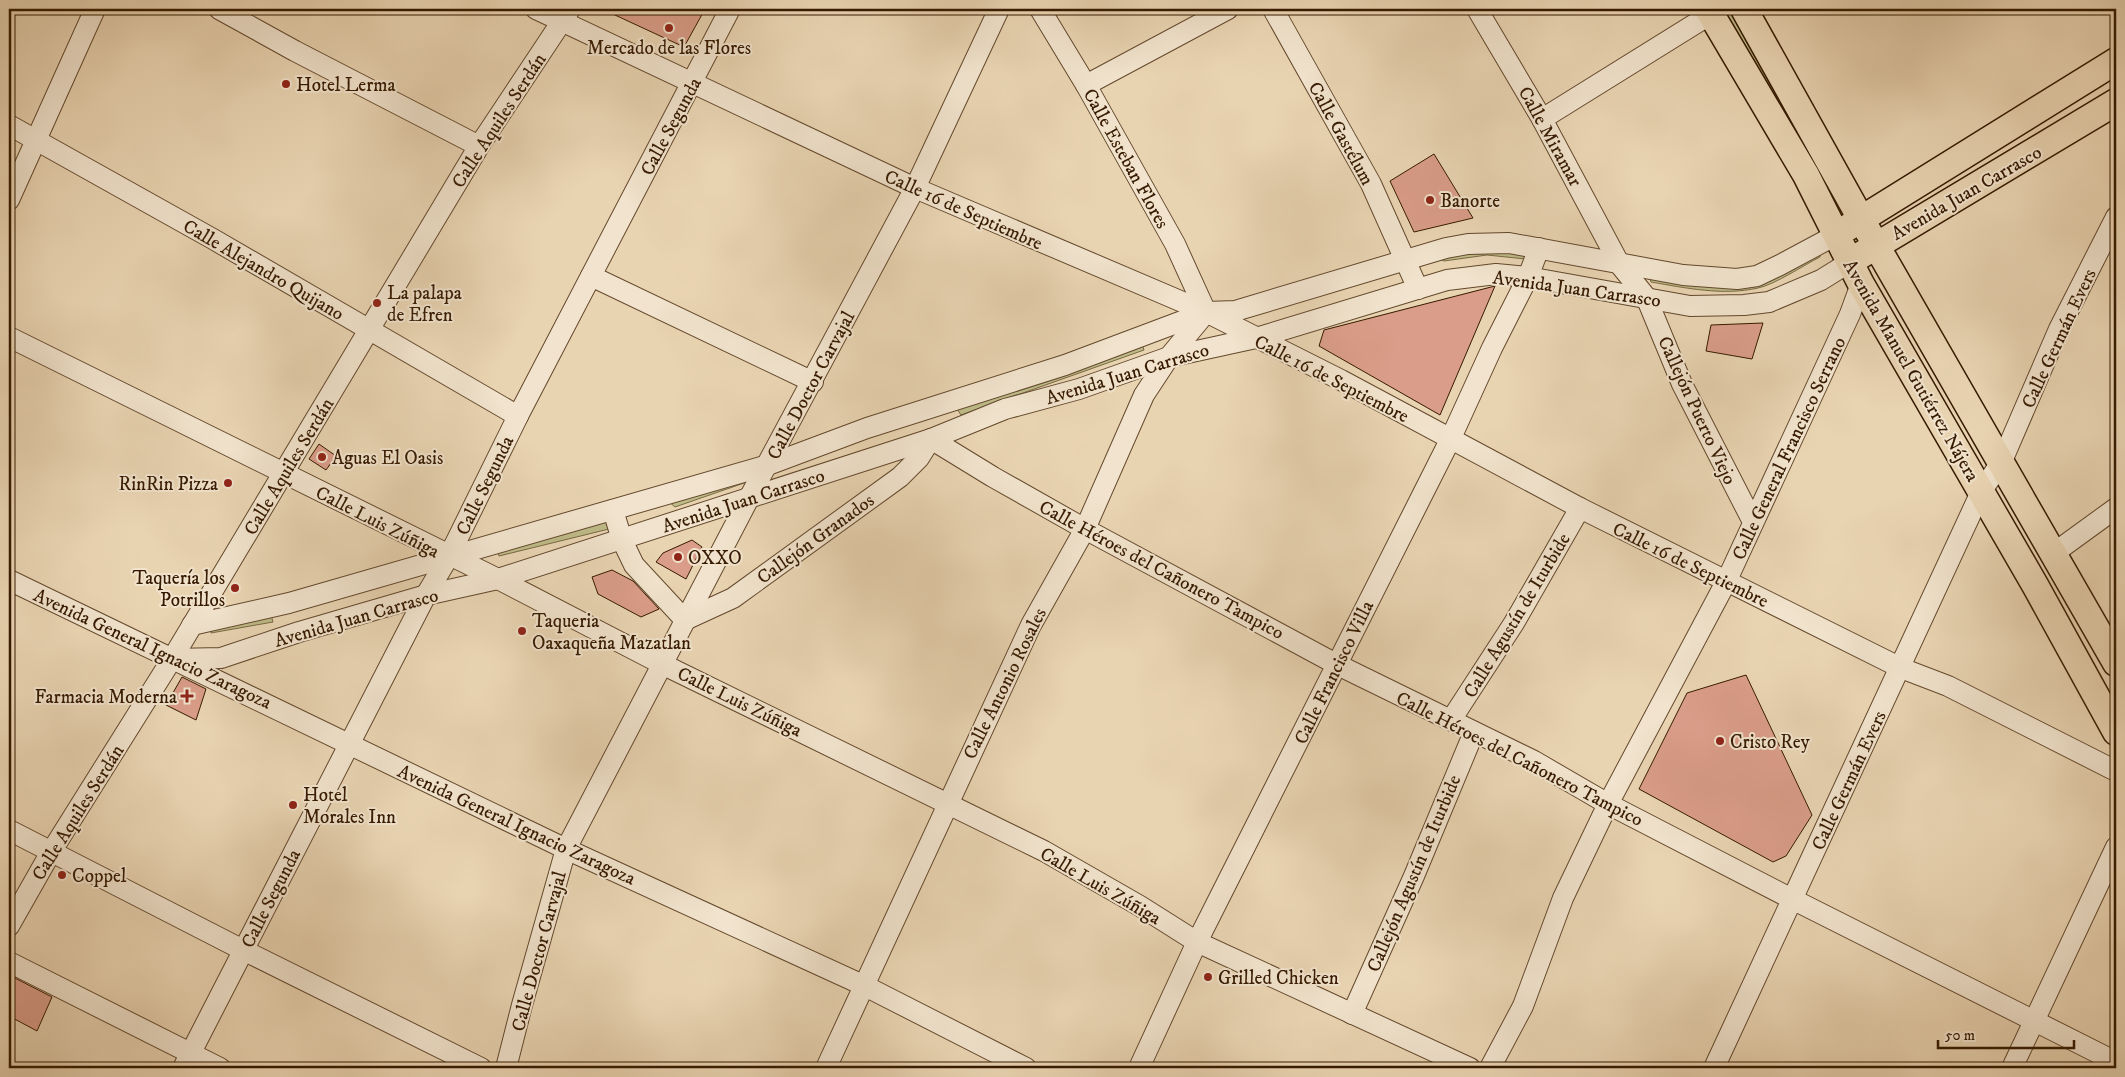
<svg xmlns="http://www.w3.org/2000/svg" width="2125" height="1077" font-family="'IM FELL DW Pica',serif">
<style>
.green{fill:#bdbb88;stroke:#7a6a44}
.building{fill:#da9d89;stroke:#361a00}
.lines{fill:none;stroke-linecap:round;stroke-linejoin:round}
.minor-casing{stroke:#63482c;stroke-width:22}
.major-casing{stroke:#361a00;stroke-width:29}
.minor{stroke:#f1e3cd;stroke-width:20}
.major{stroke:#e9d4b2;stroke-width:26}
.poi-dot{fill:#8f2418;stroke:#f1e3cd;stroke-width:2}
.labels{text-anchor:middle;stroke-width:4;stroke-linejoin:round;paint-order:stroke}
.poi-label{font-size:19px;fill:#361a00;stroke:#f1e3cd;text-anchor:start}
.street-label{font-size:19px;fill:#361a00;stroke:#f1e3cd}
</style>
<rect width="100%" height="100%" fill="#e9d4b2"/>
<filter id="stains"><feTurbulence type="fractalNoise" baseFrequency=".004" numOctaves="4"/><feColorMatrix values="0 0 0 0 .2 0 0 0 0 .09 0 0 0 0 .02 0 0 0 .5 -.17"/></filter>
<radialGradient id="worn" r=".72"><stop offset=".6" stop-color="#630" stop-opacity="0"/><stop offset="1" stop-color="#630" stop-opacity=".3"/></radialGradient>
<g class="green">
<polygon points="1724,9 1732,9 1825,181 1820,183 1725,16"/>
<polygon points="1526,252 1526,259 1487,255 1444,261 1437,258 1439,254"/>
<path d="M 1821,252 L 1820,257 C 1804,265 1774,285 1758,288 C 1723,296 1686,288 1651,282 L 1649,276 L 1701,283 Z"/>
<polygon points="1142,344 1144,350 961,415 957,409"/>
<polygon points="742,473 747,482 675,507 668,501"/>
<polygon points="604,517 609,529 499,556 496,548"/>
<polygon points="271,615 273,622 211,633 211,628"/>
</g>
<g class="building">
<polygon points="602,9 705,9 684,47"/>
<polygon points="1434,154 1473,218 1414,232 1390,181"/>
<polygon points="1495,286 1440,415 1319,346 1324,330"/>
<polygon points="1763,323 1752,359 1706,351 1711,325"/>
<polygon points="319,444 336,456 326,470 309,459"/>
<polygon points="692,540 702,547 686,579 656,562 663,553"/>
<polygon points="612,570 633,581 659,609 641,617 598,594 592,577"/>
<polygon points="1746,675 1812,815 1786,856 1773,862 1639,789 1687,693"/>
<polygon points="182,677 206,689 196,720 166,705"/>
<polygon points="9,975 52,997 37,1031 9,1016"/>
</g>
<g class="lines">
<defs>
<g id="minor">
<polyline points="219,9 295,51 479,146"/>
<polyline points="536,9 915,188 1206,312 1341,380 1580,508 1901,668 1948,686 2116,771"/>
<polyline points="1040,9 1086,85 1175,244 1206,312"/>
<polyline points="1273,9 1371,184 1418,289"/>
<polyline points="1477,9 1542,119 1620,265 1646,297 1682,384 1753,522"/>
<polyline points="1086,85 1228,9"/>
<polyline points="1542,119 1719,9"/>
<polyline points="9,125 213,239 518,416"/>
<polyline points="9,200 95,9"/>
<polyline points="591,276 813,382"/>
<polyline points="9,337 498,579 662,664 1044,851 1140,906 1197,942 1470,1068"/>
<polyline points="931,439 993,477 1085,529 1336,664 1534,761 1608,804 1792,899 2116,1062"/>
<polyline points="613,510 622,540 634,565 685,620 733,598 900,477 919,458 931,439"/>
<polyline points="2054,553 2116,508"/>
<polyline points="9,580 566,849 865,986 1026,1068"/>
<polyline points="192,625 289,603 768,465 867,428 1065,365 1206,312 1235,311 1446,248 1468,244 1509,243 1683,275 1737,279 1757,276 1780,265 1836,235"/>
<polyline points="172,659 221,658 299,632 426,595 498,579 931,439 1005,409 1079,389 1169,357 1256,338 1447,280 1496,274 1528,277 1690,306 1744,305 1769,302 1821,280 1850,262"/>
<polyline points="1451,720 1514,623 1580,508"/>
<polyline points="9,830 243,950 481,1068"/>
<polyline points="9,926 51,852 172,659 479,146 570,9"/>
<polyline points="9,962 220,1068"/>
<polyline points="1352,1014 1414,876 1474,732"/>
<polyline points="183,1068 426,595 449,556 518,416 730,9"/>
<polyline points="506,1068 522,1005 566,849 749,498 915,188 999,9"/>
<polyline points="826,1068 1031,625 1085,529 1144,395 1169,357 1203,316"/>
<polyline points="1139,1068 1197,942 1450,440 1492,348 1528,277 1539,248"/>
<polyline points="1490,1068 1523,1006 1563,898 1608,804 1726,582 1850,314 1861,284"/>
<polyline points="1714,1068 1981,492 2002,461 2059,329 2116,217"/>
<polyline points="2012,1068 2116,847"/>
</g>
<g id="major">
<polyline points="1708,9 1806,175 1861,284 2035,585 2116,732"/>
<polyline points="1744,9 1861,219 2116,663"/>
<polyline points="1847,228 2116,61"/>
<polyline points="1861,255 2116,102"/>
</g>
</defs>
<use href="#minor" class="minor-casing"/>
<use href="#major" class="major-casing"/>
<use href="#minor" class="minor"/>
<use href="#major" class="major"/>
</g>
<g class="poi-dot">
<circle cx="669" cy="28" r="5"/>
<circle cx="286" cy="84" r="5"/>
<circle cx="1430" cy="200" r="5"/>
<circle cx="377" cy="303" r="5"/>
<circle cx="322" cy="457" r="5"/>
<circle cx="228" cy="483" r="5"/>
<circle cx="678" cy="557" r="5"/>
<circle cx="235" cy="588" r="5"/>
<circle cx="522" cy="631" r="5"/>
<path d="M184.5 688.5h5v5h5v5h-5v5h-5v-5h-5v-5h5z"/>
<circle cx="1720" cy="741" r="5"/>
<circle cx="293" cy="805" r="5"/>
<circle cx="62" cy="875" r="5"/>
<circle cx="1208" cy="977" r="5"/>
</g>
<g class="labels">
<g class="poi-label">
<text x="669" y="54" text-anchor="middle">Mercado de las Flores</text>
<text x="296" y="91">Hotel Lerma</text>
<text x="1440" y="207">Banorte</text>
<text x="387" y="299">La palapa<tspan x="387" dy="22">de Efren</tspan></text>
<text x="332" y="464">Aguas El Oasis</text>
<text x="218" y="490" text-anchor="end">RinRin Pizza</text>
<text x="688" y="564">OXXO</text>
<text x="225" y="584" text-anchor="end">Taquería los<tspan x="225" dy="22">Potrillos</tspan></text>
<text x="532" y="627">Taqueria<tspan x="532" dy="22">Oaxaqueña Mazatlan</tspan></text>
<text x="177" y="703" text-anchor="end">Farmacia Moderna</text>
<text x="1730" y="748">Cristo Rey</text>
<text x="303" y="801">Hotel<tspan x="303" dy="22">Morales Inn</tspan></text>
<text x="72" y="882">Coppel</text>
<text x="1218" y="984">Grilled Chicken</text>
</g>
<g class="street-label">
<text transform="translate(498 120) rotate(-57)" y="7">Calle Aquiles Serdán</text>
<text transform="translate(670 126) rotate(-62)" y="7">Calle Segunda</text>
<text transform="translate(1342 133) rotate(61)" y="7">Calle Gastélum</text>
<text transform="translate(1551 136) rotate(61)" y="7">Calle Miramar</text>
<text transform="translate(1127 158) rotate(61)" y="7">Calle Esteban Flores</text>
<text transform="translate(1966 192) rotate(-30)" y="7">Avenida Juan Carrasco</text>
<text transform="translate(964 209) rotate(24)" y="7">Calle 16 de Septiembre</text>
<text transform="translate(264 269) rotate(30)" y="7">Calle Alejandro Quijano</text>
<text transform="translate(1577 288) rotate(8)" y="7">Avenida Juan Carrasco</text>
<text transform="translate(2058 338) rotate(-65)" y="7">Calle Germán Evers</text>
<text transform="translate(1912 370) rotate(60)" y="7">Avenida Manuel Gutiérrez Nájera</text>
<text transform="translate(1127 373) rotate(-17)" y="7">Avenida Juan Carrasco</text>
<text transform="translate(1332 378) rotate(27)" y="7">Calle 16 de Septiembre</text>
<text transform="translate(810 385) rotate(-62)" y="7">Calle Doctor Carvajal</text>
<text transform="translate(1698 410) rotate(65)" y="7">Callejón Puerto Viejo</text>
<text transform="translate(1788 448) rotate(-65)" y="7">Calle General Francisco Serrano</text>
<text transform="translate(288 466) rotate(-59)" y="7">Calle Aquiles Serdán</text>
<text transform="translate(484 485) rotate(-64)" y="7">Calle Segunda</text>
<text transform="translate(743 500) rotate(-18)" y="7">Avenida Juan Carrasco</text>
<text transform="translate(378 521) rotate(27)" y="7">Calle Luis Zúñiga</text>
<text transform="translate(815 538) rotate(-36)" y="7">Callejón Granados</text>
<text transform="translate(1691 564) rotate(26)" y="7">Calle 16 de Septiembre</text>
<text transform="translate(1162 569) rotate(28)" y="7">Calle Héroes del Cañonero Tampico</text>
<text transform="translate(1516 615) rotate(-59)" y="7">Calle Agustín de Iturbide</text>
<text transform="translate(356 617) rotate(-16)" y="7">Avenida Juan Carrasco</text>
<text transform="translate(153 648) rotate(25)" y="7">Avenida General Ignacio Zaragoza</text>
<text transform="translate(1333 672) rotate(-64)" y="7">Calle Francisco Villa</text>
<text transform="translate(1004 683) rotate(-64)" y="7">Calle Antonio Rosales</text>
<text transform="translate(740 701) rotate(26)" y="7">Calle Luis Zúñiga</text>
<text transform="translate(1520 758) rotate(27)" y="7">Calle Héroes del Cañonero Tampico</text>
<text transform="translate(1848 780) rotate(-65)" y="7">Calle Germán Evers</text>
<text transform="translate(77 812) rotate(-58)" y="7">Calle Aquiles Serdán</text>
<text transform="translate(517 824) rotate(25)" y="7">Avenida General Ignacio Zaragoza</text>
<text transform="translate(1413 873) rotate(-67)" y="7">Callejón Agustín de Iturbide</text>
<text transform="translate(1101 885) rotate(30)" y="7">Calle Luis Zúñiga</text>
<text transform="translate(270 898) rotate(-63)" y="7">Calle Segunda</text>
<text transform="translate(538 951) rotate(-75)" y="7">Calle Doctor Carvajal</text>
</g>
</g>
<rect width="2125" height="1077" fill="none" stroke="#e9d4b2" stroke-width="30"/>
<rect x="10" y="10" width="2105" height="1057" fill="none" stroke="#361a00" stroke-width="2.5"/>
<rect x="15" y="15" width="2095" height="1047" fill="none" stroke="#361a00"/>
<path d="M1938 1040v8h136v-8" fill="none" stroke="#361a00" stroke-width="2.5"/>
<text x="1945" y="1040" font-size="15" fill="#361a00" stroke="#f1e3cd" stroke-width="4" paint-order="stroke">50 m</text>
<rect width="100%" height="100%" filter="url(#stains)"/>
<rect width="100%" height="100%" fill="url(#worn)"/>
</svg>
